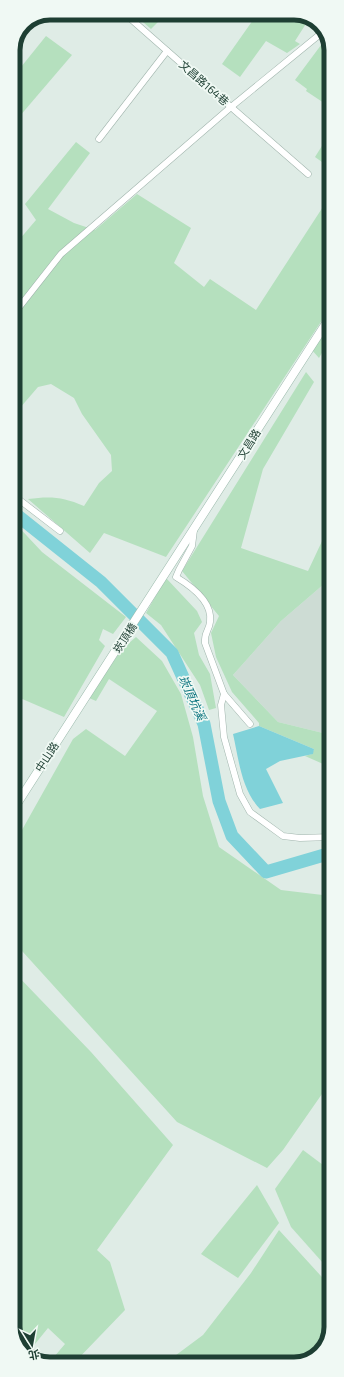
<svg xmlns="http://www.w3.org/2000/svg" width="344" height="1377" font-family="'Exo 2','Noto Sans TC',sans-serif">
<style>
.built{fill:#cddcd4}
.green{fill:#b5e0be}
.water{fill:#80d2d9}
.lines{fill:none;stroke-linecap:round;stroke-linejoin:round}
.river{stroke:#80d2d9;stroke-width:13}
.street-casing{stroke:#a1b5ad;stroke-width:7}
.secondary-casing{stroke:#9cbaad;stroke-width:9}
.street{stroke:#fff;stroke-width:6}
.secondary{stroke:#fff;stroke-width:8}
.labels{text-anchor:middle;stroke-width:3.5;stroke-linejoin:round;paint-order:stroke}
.street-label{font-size:11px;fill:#1e3f33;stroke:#f0f9f4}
.water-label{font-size:12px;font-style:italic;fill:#117882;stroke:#f0f9f4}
.rim{fill:none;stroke:#1e3f33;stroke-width:5}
</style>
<rect width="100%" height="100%" fill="#dfece6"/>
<polygon class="built" points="331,578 331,735 278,722 233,675 281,621"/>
<g class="green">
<polygon points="138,13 167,13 151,29 136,16"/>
<polygon points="258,13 298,13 309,19 295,41 300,44 287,53 266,41 240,77 222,64"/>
<polygon points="46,36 72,55 13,124 13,77"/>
<path d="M 327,37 C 334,50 329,57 322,68 L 330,73 L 330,107 L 306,91 L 307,89 L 295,80 Z"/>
<polygon points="330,133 330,165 329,167 315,157"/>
<path d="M 76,142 L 90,153 L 48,209 L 74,223 L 95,230 L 137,194 L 191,228 L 174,263 L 204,287 L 210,279 L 256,310 L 330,196 L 330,308 L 166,557 L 104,533 L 90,553 L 28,499 C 51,496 63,497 84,506 L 99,483 L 112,471 L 111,455 L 82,414 L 74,398 L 51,384 L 38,387 L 13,416 L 13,247 L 36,220 L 25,204 Z"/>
<polygon points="330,322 330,346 327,344 319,358 311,349"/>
<polygon points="306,372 314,382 263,469 241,548 308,571 331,522 331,578 281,621 233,675 278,722 331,735 330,767 305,756 312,754 314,749 259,726 259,723 232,692 216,657 211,633 219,616 182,571"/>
<polygon points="13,521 42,552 126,617 113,634 103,629 99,640 105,646 64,717 13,695"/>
<polygon points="166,578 197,611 202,622 194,633 199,655 210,674 216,708 209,710 200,685 161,625 146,613"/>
<polygon points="136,637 162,661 181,694 193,737 203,796 219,847 281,890 331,896 331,1081 283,1150 267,1168 177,1122 13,941 13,846 73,739 86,729 125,756 157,711 109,679 96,701 89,698 122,649"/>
<polygon points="13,971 91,1052 173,1145 97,1250 110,1262 125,1310 73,1364 48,1364 65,1344 48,1328 26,1355 14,1334 14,1069 18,1059 14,1058"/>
<polygon points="303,1150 331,1171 331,1272 291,1227 275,1189"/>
<polygon points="257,1185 279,1223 238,1278 201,1254"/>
<polygon points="279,1230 331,1287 331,1327 322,1351 301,1363 164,1364 203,1335 251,1273"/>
</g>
<path class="water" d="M 259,726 L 314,749 L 313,754 L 280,761 L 266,769 L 283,803 L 260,809 C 241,789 239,760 233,734 Z"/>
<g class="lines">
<polyline class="river" points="13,512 101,582 172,653 204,724 219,801 232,836 266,872 331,853"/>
<defs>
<g id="street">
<polyline points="124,13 231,107 324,31"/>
<polyline points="99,139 167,51"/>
<polyline points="13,315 61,254 231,107 308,174"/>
<polyline points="13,495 60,531"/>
<path d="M 194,530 L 192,546 L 179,570 L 176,577 C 191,586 213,602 210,622 C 209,631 204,632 205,643 L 224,694 L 250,724"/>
<polyline points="224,694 221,705 224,737 240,794 250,812 283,836 300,838 331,837"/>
</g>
<polyline id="secondary" points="13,810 330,317"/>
</defs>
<use href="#street" class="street-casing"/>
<use href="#secondary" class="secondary-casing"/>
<use href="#street" class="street"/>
<use href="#secondary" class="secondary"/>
</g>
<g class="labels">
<g class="street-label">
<text transform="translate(204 83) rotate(41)" y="4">文昌路164巷</text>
<text transform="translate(249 444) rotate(-58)" y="4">文昌路</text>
<text transform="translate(125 638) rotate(-57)" y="4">崁頂橋</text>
<text transform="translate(47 757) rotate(-57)" y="4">中山路</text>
</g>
<g class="water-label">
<text transform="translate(192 698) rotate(66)" y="4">崁頂坑溪</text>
</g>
</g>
<path d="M0 0H344V1377H0ZM50 20H294A30 30 0 0 1 324 50V1327A30 30 0 0 1 294 1357H50A30 30 0 0 1 20 1327V50A30 30 0 0 1 50 20Z" fill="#f0f9f4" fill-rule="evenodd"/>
<path class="rim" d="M50 20H294A30 30 0 0 1 324 50V1327A30 30 0 0 1 294 1357H50A30 30 0 0 1 20 1327V50A30 30 0 0 1 50 20Z"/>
<g transform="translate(32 1345) rotate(169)" stroke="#f0f9f4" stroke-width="3" paint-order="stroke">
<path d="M0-3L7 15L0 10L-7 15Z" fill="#1e3f33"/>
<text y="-6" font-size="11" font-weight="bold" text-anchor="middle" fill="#1e3f33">北</text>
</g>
</svg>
